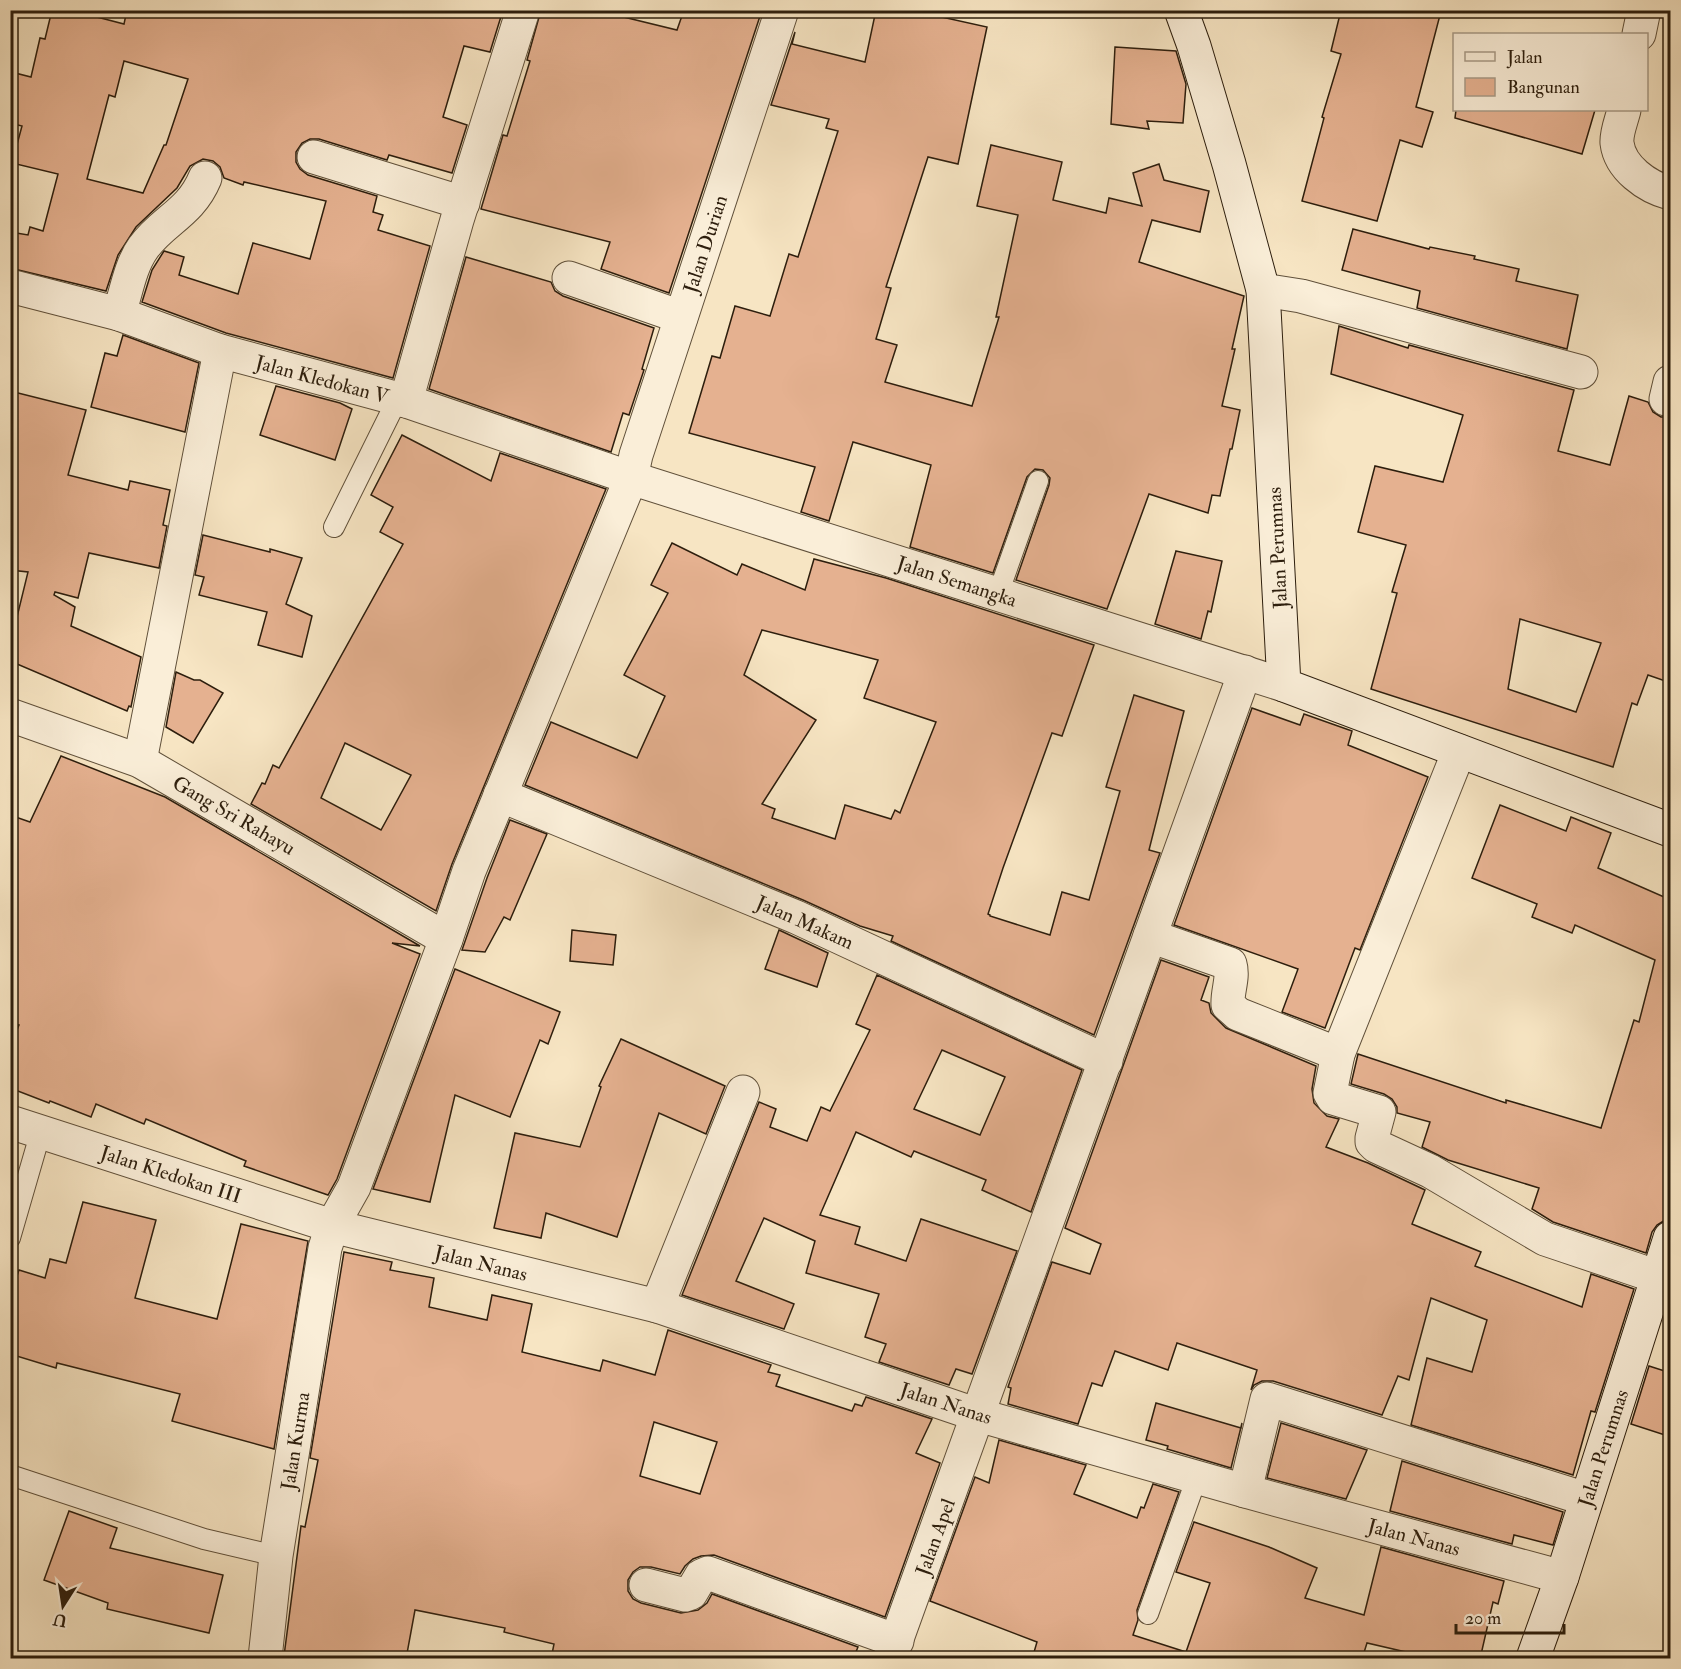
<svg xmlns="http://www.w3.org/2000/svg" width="1681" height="1669" font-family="'IM FELL Double Pica',serif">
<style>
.building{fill:#e5b190;stroke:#2d1e0d;stroke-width:1.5;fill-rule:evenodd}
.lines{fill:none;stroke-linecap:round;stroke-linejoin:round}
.lane-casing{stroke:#60503a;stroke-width:22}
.street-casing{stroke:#60503a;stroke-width:35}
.secondary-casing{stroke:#2d1e0d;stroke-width:35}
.lane{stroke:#faeed8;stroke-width:20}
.street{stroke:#faeed8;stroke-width:33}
.secondary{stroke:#faeed8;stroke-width:33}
.labels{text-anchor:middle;stroke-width:4.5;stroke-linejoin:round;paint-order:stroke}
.street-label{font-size:20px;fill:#2d1e0d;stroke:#faeed8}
</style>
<rect width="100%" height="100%" fill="#f7e5c3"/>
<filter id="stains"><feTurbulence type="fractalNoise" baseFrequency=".00333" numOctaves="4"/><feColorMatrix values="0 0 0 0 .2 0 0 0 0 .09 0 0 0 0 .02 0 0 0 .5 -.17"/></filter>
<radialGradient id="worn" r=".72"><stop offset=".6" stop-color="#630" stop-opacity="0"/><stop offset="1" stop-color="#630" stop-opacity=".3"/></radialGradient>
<g class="building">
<path d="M 52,10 L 70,10 L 124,24 L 127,10 L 503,10 L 490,52 L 464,46 L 443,117 L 467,125 L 452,173 L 389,155 L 387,160 L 319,139 L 310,139 L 302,143 L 296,152 L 296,162 L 300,169 L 308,175 L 377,196 L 373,212 L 383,215 L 378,230 L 430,246 L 393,378 L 226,333 L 142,302 L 152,270 L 164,251 L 184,257 L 179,275 L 238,294 L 253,243 L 310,259 L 326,201 L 244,182 L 243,185 L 224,178 L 220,167 L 213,161 L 203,159 L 190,166 L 177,188 L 136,227 L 118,255 L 106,291 L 10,268 L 10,232 L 28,235 L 30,227 L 43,231 L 58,174 L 12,163 L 22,126 L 10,123 L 10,88 L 15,73 L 31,77 L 40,38 L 45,39 ZM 124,61 L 188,79 L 166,145 L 164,145 L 143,193 L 87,179 L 109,95 L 115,97 Z"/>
<polygon points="541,10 595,10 677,30 684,10 762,10 669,293 601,269 610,242 481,209 503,135 507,136 530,61 527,60"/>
<polygon points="876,10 910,10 987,27 958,164 928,157 886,287 891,288 876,339 897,345 885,382 972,406 999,317 996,317 1018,215 977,206 991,145 1062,162 1053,200 1106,213 1109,198 1142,206 1133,173 1159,164 1164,180 1209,191 1200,232 1152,220 1139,262 1244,296 1232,349 1235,349 1222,406 1240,410 1232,449 1230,449 1220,496 1212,495 1208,513 1149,494 1107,609 1016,580 1049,485 1050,478 1043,470 1035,469 1027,477 993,573 910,547 931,465 853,442 829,521 801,512 815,467 689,433 712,356 720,358 735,306 770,316 789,254 798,257 838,131 826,128 829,119 771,105 795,32 792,44 865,62"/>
<polygon points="1341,10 1424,10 1440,15 1416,107 1433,112 1422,147 1400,140 1377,221 1302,201 1324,118 1322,117 1341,54 1331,51"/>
<polygon points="1115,47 1176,51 1186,84 1183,123 1147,121 1149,129 1111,124"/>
<polygon points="1456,110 1595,110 1582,154 1455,118"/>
<polygon points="1353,229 1429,249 1430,247 1475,256 1474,259 1519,269 1516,281 1578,295 1567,349 1417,308 1420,291 1342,270"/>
<polygon points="466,257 551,282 555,291 563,296 654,328 642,369 644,370 629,415 623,413 611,452 429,389"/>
<path d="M 1339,326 L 1408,348 L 1409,345 L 1574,390 L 1558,451 L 1610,465 L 1629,396 L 1648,402 L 1653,412 L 1661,417 L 1671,417 L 1671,683 L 1648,675 L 1637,705 L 1632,703 L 1613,767 L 1371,689 L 1397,593 L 1392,592 L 1406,545 L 1358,532 L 1375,466 L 1443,482 L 1463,415 L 1331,374 ZM 1520,619 L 1601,643 L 1576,712 L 1508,689 Z"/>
<polygon points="123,335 199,363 185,432 91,407 105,353 117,356"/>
<polygon points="276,386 340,403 352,409 335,460 260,435"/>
<polygon points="10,391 86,410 68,475 128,490 130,481 170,490 163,525 167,526 159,568 89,553 78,598 55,592 54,595 75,607 71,626 141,657 131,707 129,706 127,711 10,661 10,634 17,617 28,572 10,570"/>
<path d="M 402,435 L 491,481 L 500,453 L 606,489 L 452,864 L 436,911 L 251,804 L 262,783 L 265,784 L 273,765 L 279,768 L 403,544 L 380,532 L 393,507 L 371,495 ZM 345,743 L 411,775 L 381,830 L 321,798 Z"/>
<polygon points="203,535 270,552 270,549 302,558 286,604 312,616 302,657 258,645 267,612 199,595 204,577 195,575"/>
<path d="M 672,543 L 737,575 L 742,564 L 805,590 L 814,559 L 886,578 L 1094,645 L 1062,736 L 1052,733 L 1003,868 L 988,914 L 990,915 L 990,916 L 1050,935 L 1062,892 L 1089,900 L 1120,791 L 1106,787 L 1134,695 L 1184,711 L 1149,850 L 1160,853 L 1094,1035 L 891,941 L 893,936 L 860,926 L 803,900 L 525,785 L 551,722 L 637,758 L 665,696 L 624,675 L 668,593 L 651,585 ZM 762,630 L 878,660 L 864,698 L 936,722 L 900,813 L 895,810 L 891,819 L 845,805 L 835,839 L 772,818 L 775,809 L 762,804 L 816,720 L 744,675 Z"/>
<polygon points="1176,551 1222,561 1211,612 1208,611 1201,639 1155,624"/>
<polygon points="176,672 194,680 200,680 223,693 193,743 166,727"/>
<polygon points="1252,708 1300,725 1304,714 1352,731 1348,745 1428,777 1360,950 1355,948 1325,1028 1282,1012 1298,969 1174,925"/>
<polygon points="61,756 165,797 420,946 392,943 420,954 337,1179 328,1195 244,1166 246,1161 146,1119 144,1124 96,1104 91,1117 50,1101 49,1103 10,1088 10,1047 19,1025 10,1022 10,815 30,822"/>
<polygon points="1500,805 1566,831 1571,817 1611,833 1598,868 1671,900 1671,1220 1665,1220 1657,1225 1652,1232 1646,1253 1553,1222 1532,1209 1539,1188 1448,1160 1422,1147 1430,1122 1397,1113 1397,1107 1392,1099 1384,1094 1351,1084 1358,1054 1506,1103 1506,1100 1601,1128 1634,1020 1639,1022 1655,960 1575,925 1572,933 1532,917 1537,904 1472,878"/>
<polygon points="510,820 547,834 510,920 504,917 485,952 462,950 487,878"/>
<polygon points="572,930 616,935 613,965 570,961"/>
<polygon points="779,930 828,953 817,987 765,969"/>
<polygon points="1161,960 1209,977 1201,1000 1209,1003 1211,1013 1226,1028 1316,1066 1312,1089 1314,1103 1327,1116 1339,1119 1326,1147 1368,1163 1425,1190 1412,1224 1481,1252 1475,1266 1582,1307 1591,1274 1634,1289 1595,1412 1591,1411 1573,1475 1411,1425 1427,1358 1472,1372 1487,1320 1431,1298 1409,1380 1398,1376 1382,1415 1273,1381 1262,1381 1254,1385 1251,1390 1257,1370 1177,1343 1168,1370 1115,1351 1102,1386 1092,1383 1078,1424 1008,1404 1011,1388 1008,1387 1052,1262 1090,1274 1101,1244 1065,1228"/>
<polygon points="455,969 560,1012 548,1044 540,1040 510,1117 455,1095 430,1202 373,1189"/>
<path d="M 877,975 L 1082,1070 L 1031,1212 L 982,1190 L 986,1180 L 914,1151 L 911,1157 L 856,1132 L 820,1215 L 860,1227 L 855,1244 L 906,1261 L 921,1219 L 1017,1251 L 972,1374 L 956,1369 L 949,1385 L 879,1362 L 886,1344 L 865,1337 L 879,1294 L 806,1273 L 815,1241 L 764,1218 L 736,1281 L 794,1304 L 784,1329 L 682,1295 L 759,1102 L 776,1109 L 770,1127 L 807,1141 L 821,1107 L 830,1111 L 870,1030 L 856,1024 ZM 942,1050 L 1005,1077 L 980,1135 L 914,1109 Z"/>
<polygon points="621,1039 725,1086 706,1134 659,1113 617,1237 546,1213 541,1238 494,1228 515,1133 580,1147 601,1087 599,1086"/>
<polygon points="83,1202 156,1220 135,1298 217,1319 241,1224 308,1241 274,1449 172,1421 180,1394 57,1363 56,1368 10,1354 10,1297 19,1270 45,1278 50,1259 66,1263"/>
<path d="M 344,1252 L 392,1262 L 390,1270 L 434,1278 L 429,1307 L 487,1320 L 492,1295 L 532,1304 L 522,1352 L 600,1371 L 603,1360 L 655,1375 L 668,1330 L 771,1365 L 768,1372 L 780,1375 L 776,1386 L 852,1411 L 855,1404 L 862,1406 L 866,1397 L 932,1419 L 916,1453 L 940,1463 L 885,1617 L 714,1555 L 701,1556 L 693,1559 L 685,1566 L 680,1574 L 651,1567 L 640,1567 L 633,1572 L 628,1580 L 628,1591 L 633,1599 L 641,1603 L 681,1613 L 698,1610 L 707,1603 L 712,1594 L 858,1647 L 853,1659 L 551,1659 L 554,1644 L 504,1632 L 505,1628 L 415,1610 L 406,1659 L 300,1659 L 284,1656 L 301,1526 L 305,1527 L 318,1460 L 310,1458 ZM 654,1422 L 717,1442 L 700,1494 L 640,1476 Z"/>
<polygon points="1649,1366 1671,1373 1671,1437 1631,1424"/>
<polygon points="1156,1403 1241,1428 1242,1423 1231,1468 1167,1449 1168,1446 1146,1440"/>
<polygon points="1281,1423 1367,1450 1346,1499 1267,1478"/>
<polygon points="999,1440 1086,1465 1074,1494 1137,1518 1141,1507 1144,1508 1153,1484 1179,1492 1137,1610 1138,1620 1133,1635 1186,1652 1210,1583 1176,1572 1194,1522 1269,1547 1317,1568 1305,1598 1364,1615 1381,1547 1504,1581 1498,1604 1493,1602 1480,1659 1436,1659 1367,1643 1362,1659 1032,1659 1037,1642 930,1601 975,1477 989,1483"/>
<polygon points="1402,1461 1563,1512 1553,1545 1514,1535 1512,1544 1390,1511"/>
<polygon points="69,1511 117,1528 110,1548 223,1575 209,1633 107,1609 108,1603 44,1580"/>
</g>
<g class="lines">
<defs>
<g id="lane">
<polyline points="334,527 397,400"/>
<polyline points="998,594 1038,481"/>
<polyline points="10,1238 41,1131"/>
<polyline points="10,1475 204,1539 276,1556"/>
<polyline points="1148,1614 1197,1477"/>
</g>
<g id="street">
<polyline points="1639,34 1644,10"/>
<path d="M 1624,110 C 1622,119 1616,133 1617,143 C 1620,168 1647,187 1670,193"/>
<polyline points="314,157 463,203"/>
<polyline points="569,278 681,317"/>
<polyline points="10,286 119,314 220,351 406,401 631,478 1284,685"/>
<polyline points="1263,290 1301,296 1581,372"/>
<path d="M 119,314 C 126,293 130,266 143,248 C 163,220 190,214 205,178"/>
<polyline points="1666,399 1670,382"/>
<polyline points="406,401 457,220 523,10"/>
<polyline points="10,715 140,761 446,939"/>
<polyline points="1459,751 1338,1054 1330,1093 1333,1098 1379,1112 1372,1138 1372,1142 1376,1146 1430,1171 1545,1239 1658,1277"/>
<polyline points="140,761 220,351"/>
<polyline points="500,795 796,917 1106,1061"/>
<path d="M 1150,936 L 1230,964 C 1234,978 1227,991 1228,1005 L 1238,1014 L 1338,1054"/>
<polyline points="10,1122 332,1226 657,1306 978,1415 1245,1491 1562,1577"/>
<polyline points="657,1306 743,1092"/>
<polyline points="1245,1491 1267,1399 1586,1499"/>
<polyline points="646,1585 685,1595 691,1593 701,1576 708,1573 897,1641"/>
<polyline points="265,1658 276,1556 325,1248 332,1226 354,1187 446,939 469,871 631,478 636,455 782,10"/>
<polyline points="890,1658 1245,672"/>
</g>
<g id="secondary">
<polyline points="1181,10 1194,46 1229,164 1263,290 1284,685 1670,830"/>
<polyline points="1533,1658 1562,1577 1670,1238"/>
</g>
</defs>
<use href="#lane" class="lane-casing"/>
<use href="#street" class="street-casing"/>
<use href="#secondary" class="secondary-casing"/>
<use href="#lane" class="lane"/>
<use href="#street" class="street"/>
<use href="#secondary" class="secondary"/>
</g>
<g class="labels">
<g class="street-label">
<text transform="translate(705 244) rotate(-72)" y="7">Jalan Durian</text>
<text transform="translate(322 379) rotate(15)" y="7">Jalan Kledokan V</text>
<text transform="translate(1277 548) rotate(-93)" y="7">Jalan Perumnas</text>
<text transform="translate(957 581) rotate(18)" y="7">Jalan Semangka</text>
<text transform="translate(234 815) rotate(30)" y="7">Gang Sri Rahayu</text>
<text transform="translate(805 922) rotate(24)" y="7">Jalan Makam</text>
<text transform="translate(171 1174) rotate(18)" y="7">Jalan Kledokan III</text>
<text transform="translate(481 1263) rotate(14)" y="7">Jalan Nanas</text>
<text transform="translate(946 1403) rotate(18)" y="7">Jalan Nanas</text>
<text transform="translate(295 1441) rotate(-81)" y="7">Jalan Kurma</text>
<text transform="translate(1603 1448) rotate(-72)" y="7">Jalan Perumnas</text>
<text transform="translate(935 1537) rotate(-70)" y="7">Jalan Apel</text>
<text transform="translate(1414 1537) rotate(15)" y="7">Jalan Nanas</text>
</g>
</g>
<rect width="1681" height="1669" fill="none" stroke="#f7e5c3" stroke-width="36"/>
<rect x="12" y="12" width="1657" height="1645" fill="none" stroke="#2d1e0d" stroke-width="3"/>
<rect x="18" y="18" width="1645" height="1633" fill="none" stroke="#2d1e0d" stroke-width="1.5"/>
<rect x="1453" y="33" width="195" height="78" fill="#faeed8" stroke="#a89b87" stroke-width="1.5"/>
<rect x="1465" y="52" width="30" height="9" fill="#faeed8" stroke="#a89b87" stroke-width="1.5"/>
<text x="1507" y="63" font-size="18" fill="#2d1e0d">Jalan</text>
<rect x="1465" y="78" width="30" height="18" fill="#e5b190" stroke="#a89b87" stroke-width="1.5"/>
<text x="1507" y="93" font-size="18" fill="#2d1e0d">Bangunan</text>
<g transform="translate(63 1606) rotate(192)" stroke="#faeed8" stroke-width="4.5" paint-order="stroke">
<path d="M0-4.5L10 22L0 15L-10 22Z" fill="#2d1e0d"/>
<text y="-9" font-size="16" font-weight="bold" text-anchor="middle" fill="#2d1e0d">U</text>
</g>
<path d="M1456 1624v9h108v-9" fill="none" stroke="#2d1e0d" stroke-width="3"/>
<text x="1465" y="1624" font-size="18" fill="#2d1e0d" stroke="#faeed8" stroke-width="4.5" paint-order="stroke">20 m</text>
<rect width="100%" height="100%" filter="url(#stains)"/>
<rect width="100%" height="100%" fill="url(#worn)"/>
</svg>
